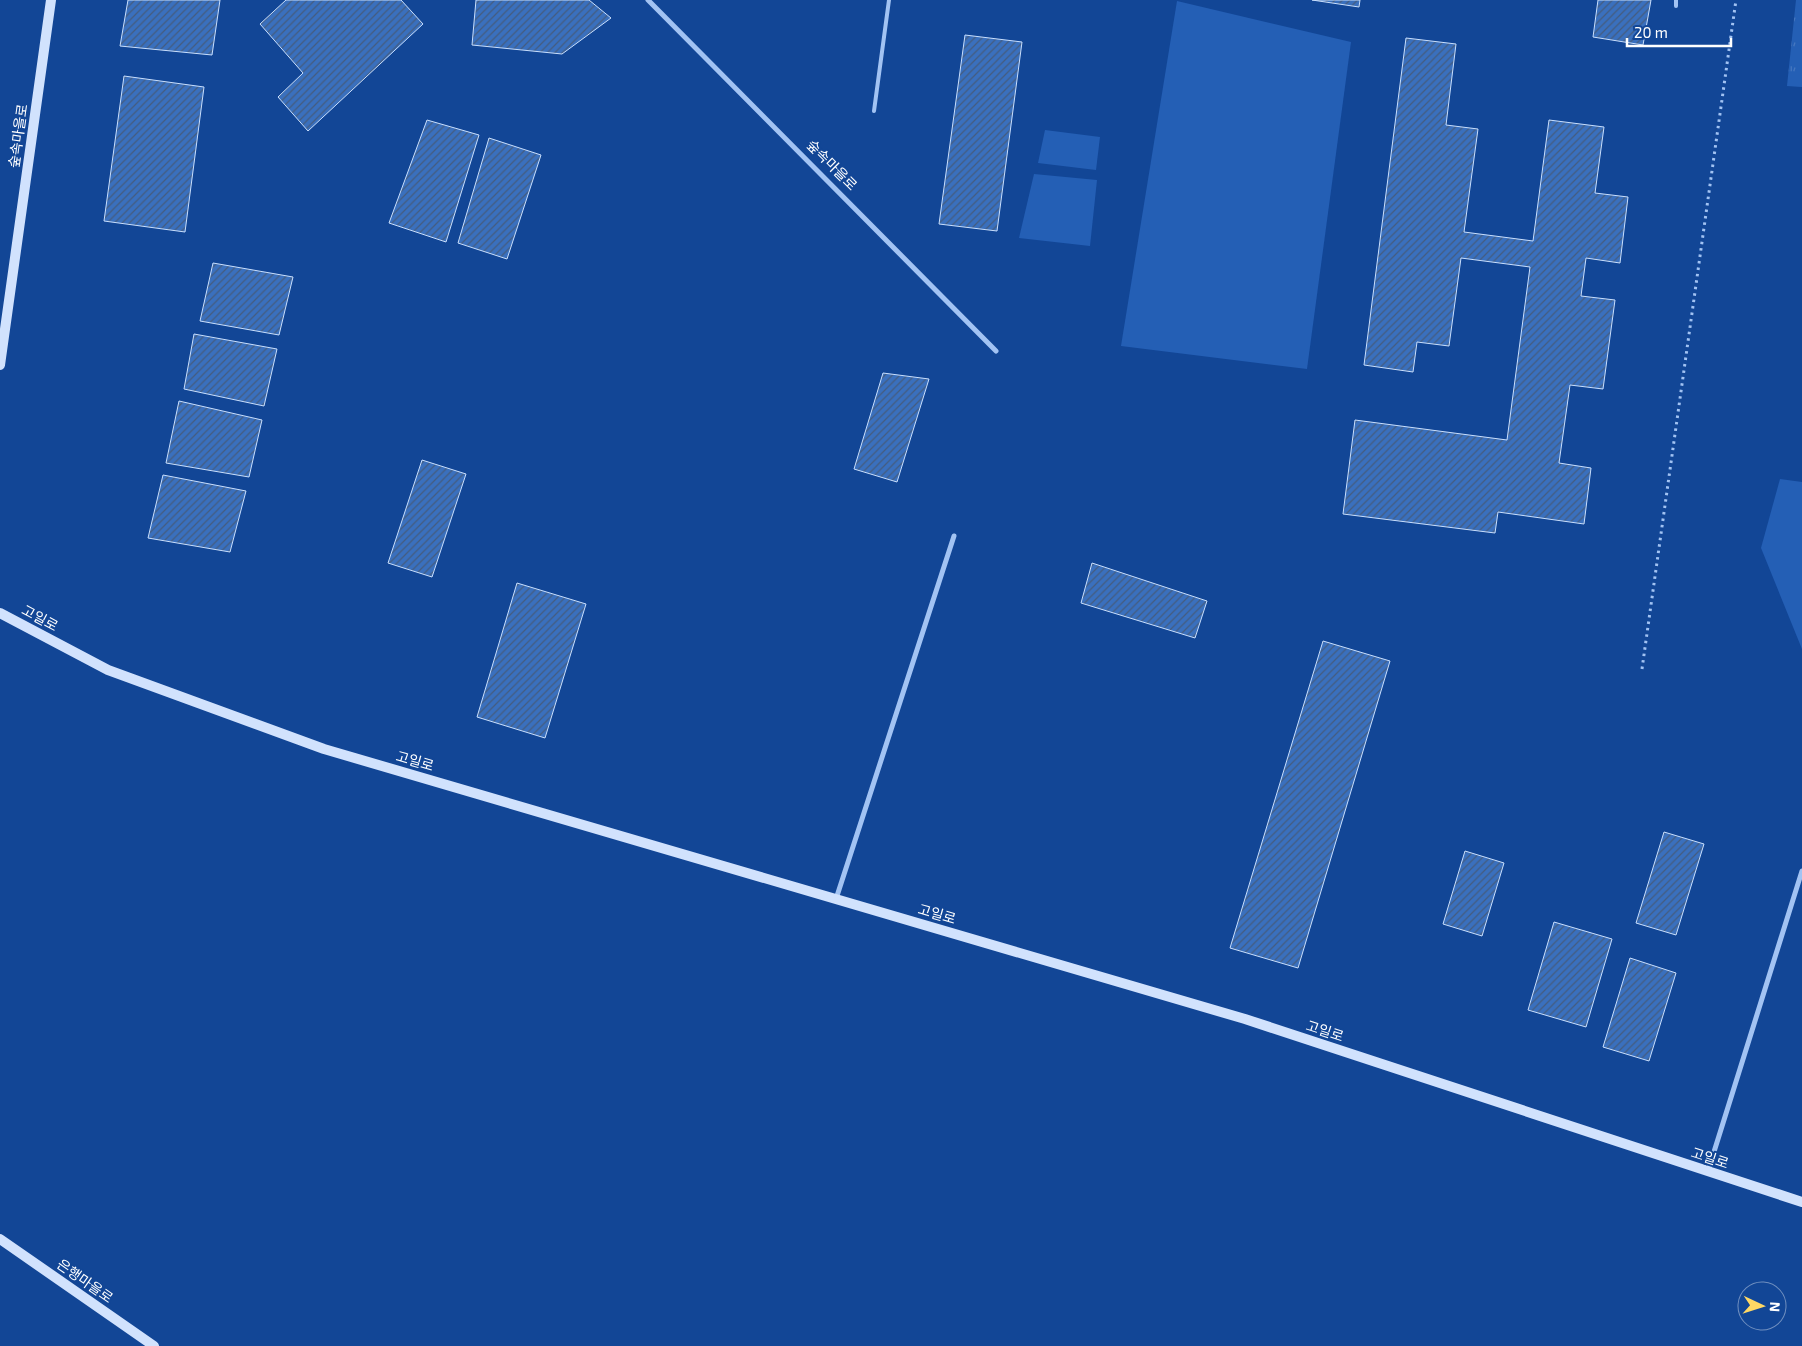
<svg xmlns="http://www.w3.org/2000/svg" width="1802" height="1346" font-family="'Exo 2','Noto Sans KR',sans-serif">
<style>
.park{fill:url(#park-tufts)}
.garden{fill:#245fb5}
.building{fill:url(#building-hatch);stroke:#c9dffd}
.lines{fill:none;stroke-linecap:round;stroke-linejoin:round}
.path{stroke:#a2c3f3;stroke-width:3;stroke-dasharray:2.5 4;stroke-linecap:butt}
.lane{stroke:#a2c3f3;stroke-width:4}
.street{stroke:#a2c3f3;stroke-width:5}
.secondary{stroke:#d1e2fd;stroke-width:10}
.labels{text-anchor:middle;stroke-width:4;stroke-linejoin:round;paint-order:stroke}
.street-label{font-size:14px;fill:#fff;stroke:#124696}
</style>
<defs>
<pattern id="park-tufts" width="24" height="20" patternUnits="userSpaceOnUse" patternTransform="scale(1.25)"><rect width="24" height="20" fill="#245fb5"/><path d="M3 7l-1-3M5 7V3M7 7l1-3M15 17l-1-3M17 17v-4M19 17l1-3" fill="none" stroke="#4577c0"/></pattern>
<pattern id="building-hatch" width="6" height="6" patternUnits="userSpaceOnUse" patternTransform="scale(1.25)"><rect width="6" height="6" fill="#3a70be"/><path d="M-1 1l2-2M0 6l6-6M5 7l2-2" fill="none" stroke="#445c7f"/></pattern>
</defs>
<rect width="100%" height="100%" fill="#124696"/>
<polygon class="park" points="1796,0 1802,0 1802,87 1787,86"/>
<g class="garden">
<polygon points="1177,1 1351,42 1307,369 1121,346"/>
<polygon points="1045,130 1100,137 1096,170 1038,163"/>
<polygon points="1034,174 1097,180 1090,246 1019,238"/>
<polygon points="1780,479 1802,482 1802,649 1761,548"/>
</g>
<g class="building">
<polygon points="128,0 220,0 212,55 120,46"/>
<polygon points="286,0 401,0 423,24 308,131 278,97 303,73 260,24"/>
<polygon points="476,0 589,0 611,18 562,54 472,45"/>
<polygon points="1312,0 1360,0 1359,7"/>
<polygon points="1598,0 1651,0 1643,45 1593,37"/>
<polygon points="965,35 1022,42 997,231 939,224"/>
<polygon points="1406,38 1456,44 1446,125 1478,129 1464,232 1533,241 1549,120 1604,127 1595,193 1628,197 1620,263 1586,258 1581,296 1615,300 1603,389 1570,385 1559,463 1591,468 1584,524 1498,512 1495,533 1343,514 1355,420 1507,440 1530,267 1461,258 1449,346 1417,342 1413,372 1364,365"/>
<polygon points="124,76 204,87 185,232 104,221"/>
<polygon points="427,120 479,135 446,242 389,223"/>
<polygon points="489,138 541,155 507,259 458,243"/>
<polygon points="213,263 293,277 279,335 200,321"/>
<polygon points="194,334 277,349 264,406 184,389"/>
<polygon points="883,373 929,379 897,482 854,469"/>
<polygon points="179,401 262,420 249,477 166,463"/>
<polygon points="422,460 466,474 432,577 388,563"/>
<polygon points="163,475 246,491 230,552 148,538"/>
<polygon points="1092,563 1207,601 1195,638 1081,603"/>
<polygon points="517,583 586,604 545,738 477,717"/>
<polygon points="1323,641 1390,661 1298,968 1230,948"/>
<polygon points="1664,832 1704,844 1676,935 1636,923"/>
<polygon points="1465,851 1504,863 1482,936 1443,924"/>
<polygon points="1554,922 1612,939 1586,1027 1528,1010"/>
<polygon points="1630,958 1676,973 1649,1061 1603,1047"/>
</g>
<g class="lines">
<polyline class="path" points="1642,669 1736,0"/>
<g class="lane">
<polyline points="1676,6 1676,0"/>
<polyline points="874,111 889,0"/>
</g>
<g class="street">
<polyline points="648,0 996,351"/>
<polyline points="836,899 954,536"/>
<polyline points="1708,1171 1802,871"/>
</g>
<g class="secondary">
<polyline points="0,365 51,0"/>
<polyline points="0,613 108,670 324,749 1245,1019 1802,1202"/>
<polyline points="0,1239 154,1346"/>
</g>
</g>
<g class="labels">
<g class="street-label">
<text transform="translate(18 136) rotate(-82)" y="5">숲속마을로</text>
<text transform="translate(832 165) rotate(45)" y="5">숲속마을로</text>
<text transform="translate(40 618) rotate(28)" y="5">고일로</text>
<text transform="translate(415 761) rotate(16)" y="5">고일로</text>
<text transform="translate(937 914) rotate(16)" y="5">고일로</text>
<text transform="translate(1325 1031) rotate(18)" y="5">고일로</text>
<text transform="translate(1710 1158) rotate(18)" y="5">고일로</text>
<text transform="translate(85 1281) rotate(35)" y="5">은행마을로</text>
</g>
</g>
<g transform="translate(1762 1306) rotate(94)"><circle r="24" fill="#124696" stroke="#7190c0"/>
<path d="M0-4L9 19L0 12L-9 19Z" fill="#ffd864"/>
<text y="-8" font-size="14" font-weight="bold" text-anchor="middle" fill="#ffffff">N</text>
</g>
<path d="M1627 38v8h104v-8" fill="none" stroke="#ffffff" stroke-width="2.5"/>
<text x="1634" y="38" font-size="15" fill="#ffffff" stroke="#124696" stroke-width="4" paint-order="stroke">20 m</text>
</svg>
